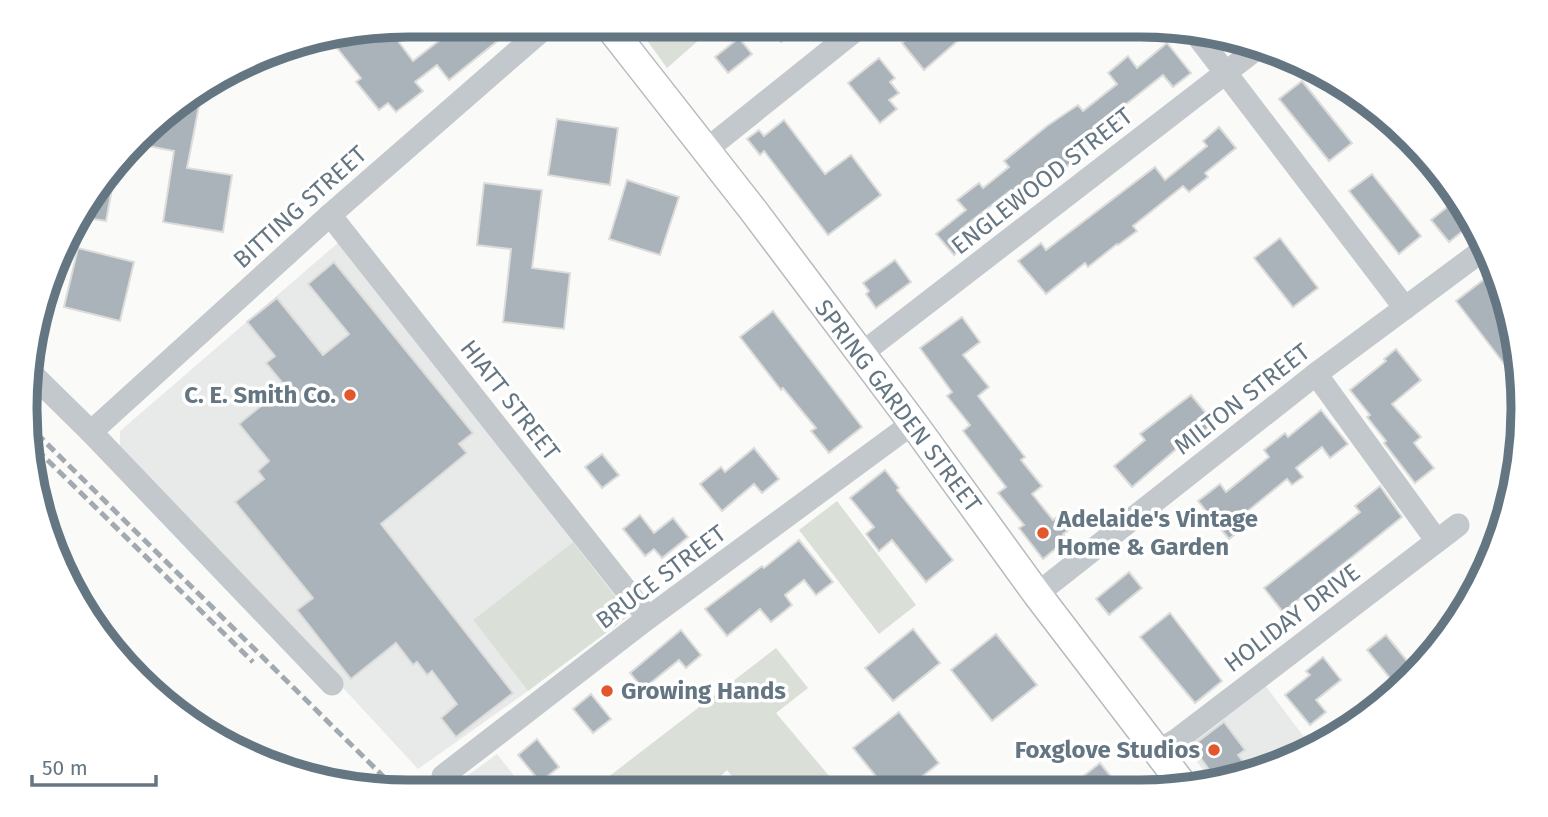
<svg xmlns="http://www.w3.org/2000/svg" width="1548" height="817" font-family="'Fira Sans',sans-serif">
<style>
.built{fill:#e8e9e9}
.green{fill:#dadfd7}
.building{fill:#aab3b9;stroke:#dcdcda;stroke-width:2}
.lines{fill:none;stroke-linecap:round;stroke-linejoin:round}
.major-casing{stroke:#b5babe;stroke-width:31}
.minor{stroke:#c3c8cc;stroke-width:23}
.major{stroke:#fff;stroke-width:28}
.rail{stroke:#a2aab0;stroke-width:5;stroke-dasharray:10 5;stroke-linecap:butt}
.poi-dot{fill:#e4572e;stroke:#fff;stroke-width:2.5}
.labels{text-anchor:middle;stroke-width:7;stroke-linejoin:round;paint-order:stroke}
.street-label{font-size:24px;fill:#657683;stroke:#fff}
.poi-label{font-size:24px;font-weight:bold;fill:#657683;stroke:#fff;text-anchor:end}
.rim{fill:none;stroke:#657683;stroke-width:9}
</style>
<rect width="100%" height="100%" fill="#fafaf8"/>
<g class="built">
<polygon points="339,242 573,542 473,620 528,691 418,769 120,446 120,431"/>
<polygon points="1262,681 1313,749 1286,763 1212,783 1186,746"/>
<polygon points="497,754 526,791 463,791 460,781"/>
</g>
<g class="green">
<polygon points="636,25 716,25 667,68"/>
<polygon points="837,501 916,605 879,634 799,530"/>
<polygon points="573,542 630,615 528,691 473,620"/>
<polygon points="776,648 808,688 776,713 841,790 744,791 727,770 705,791 590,791"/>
</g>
<g class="building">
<polygon points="411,24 395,37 413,61 459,25 490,25 501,38 449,80 437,65 415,82 423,91 396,112 388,103 379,110 356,82 361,78 329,38"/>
<polygon points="768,25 802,25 781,42"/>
<polygon points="923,25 976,25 924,70 902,43"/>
<polygon points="739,38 752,54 728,73 715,57"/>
<polygon points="1167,43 1191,73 1173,87 1163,75 1120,109 1125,116 1102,135 1103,136 1073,158 1075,160 1058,174 1050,163 1013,192 1011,190 960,230 970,242 954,255 936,234 966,210 957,200 979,183 983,188 1009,167 1004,161 1047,126 1078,105 1083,111 1117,84 1108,73 1128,56 1137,68"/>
<polygon points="879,58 895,78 890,82 899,93 889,100 897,109 880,123 848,83"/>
<polygon points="1302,81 1352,143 1329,161 1279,99"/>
<polygon points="202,90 187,168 232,175 223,232 163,222 174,151 138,144 174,104"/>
<polygon points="557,119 618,128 610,185 548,175"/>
<polygon points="784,120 825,174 851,155 881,195 828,235 764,151 760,155 747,139 759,130 764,136"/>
<polygon points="1219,127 1236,148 1205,173 1208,177 1189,192 1183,186 1133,226 1137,231 1118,245 1117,244 1088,267 1085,263 1046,294 1018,261 1041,243 1046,250 1155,167 1165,180 1207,146 1203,141"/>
<polygon points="116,167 106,221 80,217 89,195"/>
<polygon points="1372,174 1421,236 1399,254 1349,191"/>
<polygon points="627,180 679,197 660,255 609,239"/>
<polygon points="484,183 542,190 532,268 570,273 564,329 503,322 511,249 477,245"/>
<polygon points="1455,201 1469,226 1449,242 1431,220"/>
<polygon points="1280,238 1318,288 1293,307 1254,258"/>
<polygon points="78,248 134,262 120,321 64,307"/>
<polygon points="895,260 911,282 876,308 866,294 869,291 863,283"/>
<polygon points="334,262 473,433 459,444 467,453 381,524 513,693 456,737 441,718 457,704 432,671 427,675 417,662 413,665 396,643 351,679 297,610 313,598 235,502 264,479 258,471 269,461 239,424 285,386 266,363 275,356 247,322 277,298 323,355 349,334 308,284"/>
<polygon points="1495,271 1503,285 1515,378 1456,301"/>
<polygon points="773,311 862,427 829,453 811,431 816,428 783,388 781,390 740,337"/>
<polygon points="962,317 980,342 963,355 989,387 978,396 1025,457 1021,460 1042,486 1032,494 1053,520 1062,513 1073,527 1063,534 1065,537 1058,542 1060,545 1043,559 1019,528 1024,525 998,493 1006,487 963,431 970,425 947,396 952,392 920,348"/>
<polygon points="1396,349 1421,380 1392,404 1421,437 1414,443 1434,468 1415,483 1384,443 1386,441 1367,417 1370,415 1350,390 1386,361 1384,359"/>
<polygon points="1191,395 1214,423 1198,437 1195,433 1132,487 1114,466 1145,440 1140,434"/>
<polygon points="1321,410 1348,444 1330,458 1322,447 1296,468 1303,477 1292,485 1287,479 1244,514 1250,522 1229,539 1198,501 1220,484 1226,492 1269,457 1264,450 1285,433 1288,437"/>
<polygon points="754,448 779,479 762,493 754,484 722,511 700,484 721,467 725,472"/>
<polygon points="602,454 619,475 602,488 585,467"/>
<polygon points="885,470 899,488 897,490 953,560 926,582 892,540 879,551 866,534 874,527 850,498"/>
<polygon points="1380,486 1402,517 1283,612 1264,588 1360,512 1355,506"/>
<polygon points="640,515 654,533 673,518 688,537 662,558 654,549 645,556 623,529"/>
<polygon points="799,540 833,582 816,595 804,580 785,595 792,605 771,622 760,609 727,636 705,609 762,566 764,568"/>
<polygon points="1129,572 1142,588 1109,615 1096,599"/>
<polygon points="1170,613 1222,681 1195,703 1140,637"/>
<polygon points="913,629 940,663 893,701 865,668"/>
<polygon points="681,630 701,655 686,668 679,660 643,689 630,673"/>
<polygon points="996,634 1037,685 992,721 951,670"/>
<polygon points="1386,635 1416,672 1398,688 1367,650"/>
<polygon points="1323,657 1341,680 1316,700 1326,712 1310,725 1285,695 1310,675 1306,671"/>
<polygon points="591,694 611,719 593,733 573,709"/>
<polygon points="899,712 939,763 905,790 887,790 853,748"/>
<polygon points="1224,722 1245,750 1238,755 1252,773 1218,782 1192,746"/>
<polygon points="537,739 559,767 540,782 518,755"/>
<polygon points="1100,763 1121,789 1066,790"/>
</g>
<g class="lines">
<defs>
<polyline id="major" points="608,25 753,210 913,423 1037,594 1186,789"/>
</defs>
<use href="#major" class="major-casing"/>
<g class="minor">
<polyline points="1196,34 1405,308"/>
<polyline points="706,150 862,25"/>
<polyline points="330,215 648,618"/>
<polyline points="861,354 1255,50"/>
<polyline points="31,373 91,432 332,684"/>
<polyline points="1316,374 1437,541"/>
<polyline points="91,432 330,215 548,25"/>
<polyline points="1037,594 1316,374 1483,250"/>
<polyline points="1158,751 1178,739 1458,525"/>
<polyline points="454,791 443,776 648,618 913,423"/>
</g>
<use href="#major" class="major"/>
<g class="rail">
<polyline points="26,423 399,792"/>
<polyline points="26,439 253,662"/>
</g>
</g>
<g class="poi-dot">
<circle cx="350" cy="395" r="7"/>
<circle cx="1043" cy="533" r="7"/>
<circle cx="607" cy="691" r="7"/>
<circle cx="1214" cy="750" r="7"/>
</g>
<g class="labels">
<g class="street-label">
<text transform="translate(1042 181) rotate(-38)" y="8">ENGLEWOOD STREET</text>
<text transform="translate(300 207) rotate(-42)" y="8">BITTING STREET</text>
<text transform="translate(1242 399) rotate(-38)" y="8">MILTON STREET</text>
<text transform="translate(510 400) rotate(52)" y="8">HIATT STREET</text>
<text transform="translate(898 406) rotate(53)" y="8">SPRING GARDEN STREET</text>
<text transform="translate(661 577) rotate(-37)" y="8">BRUCE STREET</text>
<text transform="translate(1292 618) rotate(-37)" y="8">HOLIDAY DRIVE</text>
</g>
<g class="poi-label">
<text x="336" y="403">C. E. Smith Co.</text>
<text x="1057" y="527" text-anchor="start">Adelaide's Vintage<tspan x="1057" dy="28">Home &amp; Garden</tspan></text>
<text x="621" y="699" text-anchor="start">Growing Hands</text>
<text x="1200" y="758">Foxglove Studios</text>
</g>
</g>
<path d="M0 0H1548V817H0ZM408 37H1140A371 371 0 0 1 1511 408V409A371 371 0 0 1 1140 780H408A371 371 0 0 1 37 409V408A371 371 0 0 1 408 37Z" fill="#fff" fill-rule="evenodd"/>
<path class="rim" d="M408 37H1140A371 371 0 0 1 1511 408V409A371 371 0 0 1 1140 780H408A371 371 0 0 1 37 409V408A371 371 0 0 1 408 37Z"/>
<path d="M32 775v10h124v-10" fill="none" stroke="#657683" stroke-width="3.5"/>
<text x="42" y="775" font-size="21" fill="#657683" stroke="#ffffff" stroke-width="5" paint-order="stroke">50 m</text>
</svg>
